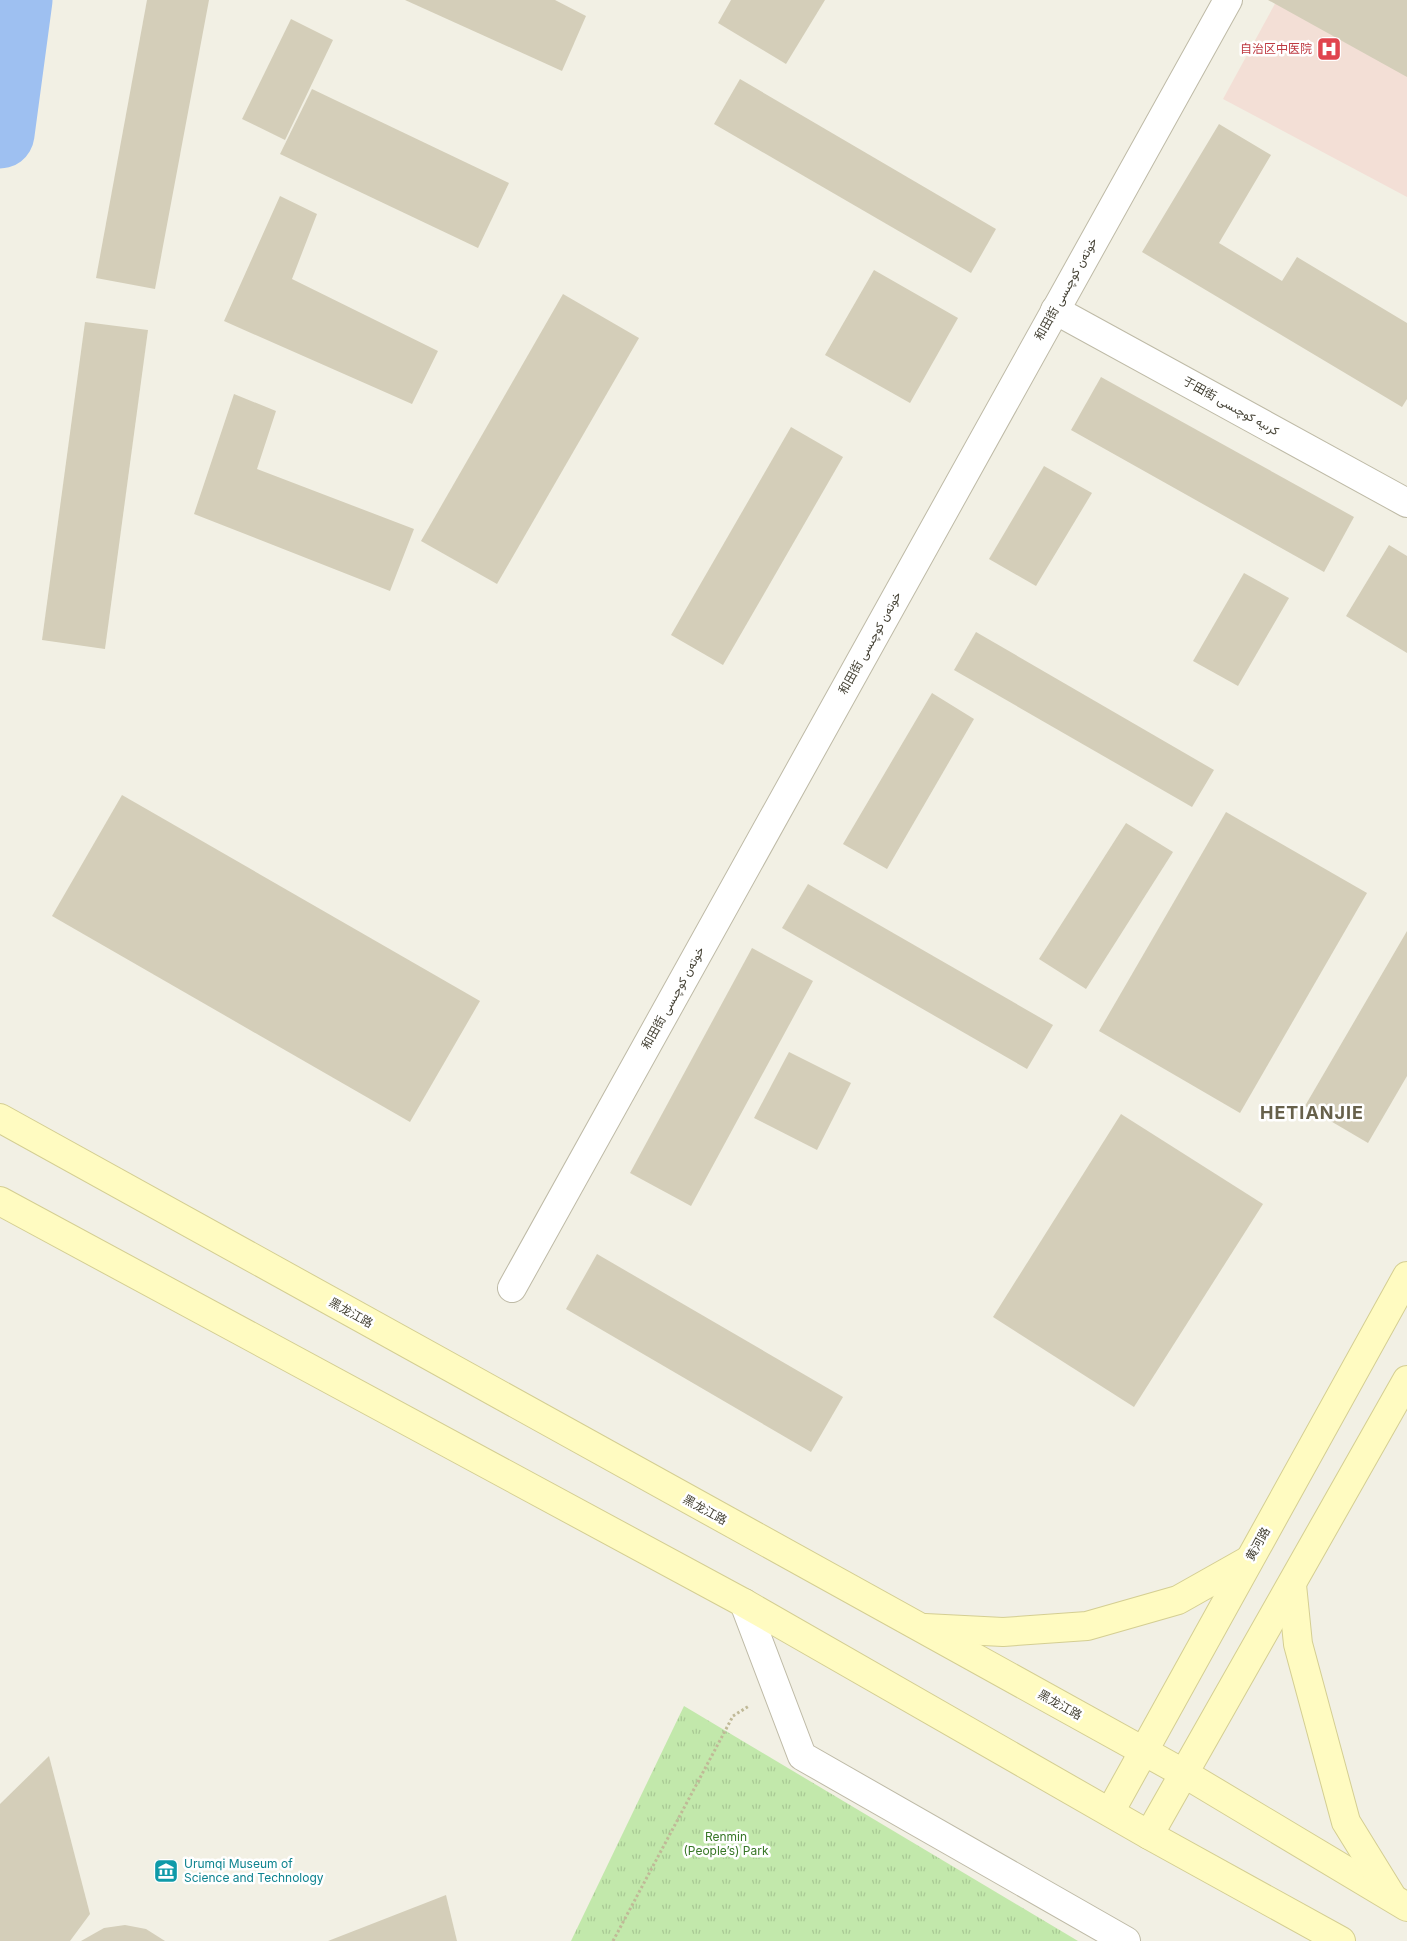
<svg xmlns="http://www.w3.org/2000/svg" width="1407" height="1941" font-family="Inter,Vazirmatn,'Noto Sans SC',sans-serif">
<style>
.medical{fill:#f3dfd6}
.park{fill:url(#park-tufts)}
.lines{fill:none;stroke-linecap:round;stroke-linejoin:round}
.river{stroke:#9ec0f1;stroke-width:69}
.building{fill:#d4ceb9}
.street-casing{stroke:#bebaa6;stroke-width:30}
.secondary-casing{stroke:#d4ce92;stroke-width:30}
.path{stroke:#c0b997;stroke-width:3;stroke-dasharray:2.5 2.5;stroke-linecap:butt}
.street{stroke:#fff;stroke-width:28}
.secondary{stroke:#fffbc1;stroke-width:28}
.labels{text-anchor:middle;stroke-width:5;stroke-linejoin:round;paint-order:stroke}
.health-label{font-size:12px;fill:#be3a42;stroke:#fff;text-anchor:end}
.street-label{font-size:12px;fill:#444134;stroke:#fff}
.park-label{font-size:12px;fill:#377626;stroke:#fff}
.culture-label{font-size:12px;fill:#0d838f;stroke:#fff;text-anchor:start}
.district-label{font-size:18px;font-weight:bold;letter-spacing:1px;fill:#67614b;stroke:#fff}
</style>
<defs>
<pattern id="park-tufts" width="24" height="20" patternUnits="userSpaceOnUse" patternTransform="scale(1.25)"><rect width="24" height="20" fill="#c2e8ab"/><path d="M3 7l-1-3M5 7V3M7 7l1-3M15 17l-1-3M17 17v-4M19 17l1-3" fill="none" stroke="#a8c894"/></pattern>
</defs>
<rect width="100%" height="100%" fill="#f2f0e4"/>
<polygon class="medical" points="1277,0 1407,0 1407,197 1223,99"/>
<polygon class="park" points="684,1706 1078,1941 571,1941"/>
<g class="lines">
<polyline class="river" points="0,134 18,0"/>
</g>
<g class="building">
<polygon points="147,0 209,0 155,289 96,278"/>
<polygon points="405,0 555,0 586,16 562,71"/>
<polygon points="731,0 825,0 786,64 718,23"/>
<polygon points="1268,0 1407,0 1407,77"/>
<polygon points="291,19 333,40 285,140 242,119"/>
<polygon points="740,79 996,229 971,273 714,124"/>
<polygon points="312,89 509,183 478,248 280,154"/>
<polygon points="1219,124 1271,155 1219,243 1282,281 1297,257 1407,323 1407,399 1402,407 1142,252"/>
<polygon points="280,196 317,214 292,279 438,351 412,404 224,321"/>
<polygon points="874,270 958,318 910,403 825,355"/>
<polygon points="563,294 639,338 497,584 421,541"/>
<polygon points="85,322 148,330 105,649 42,640"/>
<polygon points="1101,377 1354,517 1324,572 1071,430"/>
<polygon points="234,394 276,411 257,469 414,529 390,591 194,514"/>
<polygon points="791,427 843,457 723,665 671,635"/>
<polygon points="1044,466 1092,493 1036,586 989,559"/>
<polygon points="1389,545 1407,556 1407,653 1346,616"/>
<polygon points="1244,573 1289,598 1238,686 1193,661"/>
<polygon points="976,632 1214,770 1192,807 954,670"/>
<polygon points="932,693 974,719 887,869 843,844"/>
<polygon points="122,795 480,1001 410,1122 52,916"/>
<polygon points="1226,812 1367,893 1240,1113 1099,1031"/>
<polygon points="1126,823 1173,852 1086,989 1039,959"/>
<polygon points="808,884 1053,1025 1027,1069 782,928"/>
<polygon points="1407,931 1407,1076 1368,1143 1305,1106"/>
<polygon points="752,948 813,981 691,1206 630,1173"/>
<polygon points="789,1052 851,1083 817,1150 754,1118"/>
<polygon points="1121,1114 1263,1204 1134,1407 993,1317"/>
<polygon points="597,1254 843,1397 811,1452 566,1309"/>
<polygon points="49,1756 90,1914 70,1941 0,1941 0,1804"/>
<polygon points="446,1895 457,1941 328,1941"/>
<polygon points="125,1925 146,1929 165,1941 81,1941 104,1928"/>
</g>
<g class="lines">
<defs>
<g id="street">
<polyline points="1055,310 1407,503"/>
<polyline points="512,1288 1228,0"/>
<polyline points="744,1603 802,1756 1126,1941"/>
</g>
<g id="secondary">
<polyline points="0,1118 1185,1774 1407,1907"/>
<polyline points="0,1201 744,1603 1149,1835 1341,1941"/>
<polyline points="1292,1585 1298,1644 1346,1822 1391,1895"/>
<polyline points="925,1628 1003,1632 1087,1626 1178,1600 1249,1560"/>
<polyline points="1110,1812 1407,1276"/>
<polyline points="1149,1835 1407,1380"/>
</g>
</defs>
<use href="#street" class="street-casing"/>
<use href="#secondary" class="secondary-casing"/>
<polyline class="path" points="613,1941 733,1716 749,1706"/>
<use href="#street" class="street"/>
<use href="#secondary" class="secondary"/>
</g>
<defs>
<symbol id="hospital-square" viewBox="-11 -11 22 22"><rect x="-9" y="-9" width="18" height="18" rx="4" fill="#e0444e" stroke="#fff"/><path d="M-5-5h3v3.5h4V-5h3V5h-3V1.5h-4V5h-3Z" fill="#fff"/></symbol>
<symbol id="museum-square" viewBox="-11 -11 22 22"><rect x="-9" y="-9" width="18" height="18" rx="4" fill="#0f9aa8" stroke="#fff"/><path d="M0-6L6-3V-2H-6V-3ZM-5-1h2V3h-2ZM-1-1h2V3h-2ZM3-1h2V3H3ZM-6 4H6V6H-6Z" fill="#fff"/></symbol>
</defs>
<g fill-rule="evenodd">
<use href="#hospital-square" x="1315" y="35" width="28" height="28"/>
<use href="#museum-square" x="152" y="1857" width="28" height="28"/>
</g>
<g class="labels">
<g class="health-label">
<text x="1312" y="53">自治区中医院</text>
</g>
<g class="street-label">
<text transform="translate(1066 289) rotate(-61)" y="4">和田街 خوتەن كوچىسى</text>
<text transform="translate(1231 406) rotate(29)" y="4">于田街 كرىيە كوچىسى</text>
<text transform="translate(870 643) rotate(-61)" y="4">和田街 خوتەن كوچىسى</text>
<text transform="translate(673 998) rotate(-61)" y="4">和田街 خوتەن كوچىسى</text>
<text transform="translate(351 1313) rotate(29)" y="4">黑龙江路</text>
<text transform="translate(705 1510) rotate(29)" y="4">黑龙江路</text>
<text transform="translate(1258 1544) rotate(-61)" y="4">黄河路</text>
<text transform="translate(1060 1705) rotate(29)" y="4">黑龙江路</text>
</g>
<g class="park-label">
<text x="726" y="1841">Renmin<tspan x="726" dy="14">(People’s) Park</tspan></text>
</g>
<g class="culture-label">
<text x="184" y="1868">Urumqi Museum of<tspan x="184" dy="14">Science and Technology</tspan></text>
</g>
<g class="district-label">
<text x="1312" y="1119">HETIANJIE</text>
</g>
</g>
</svg>
